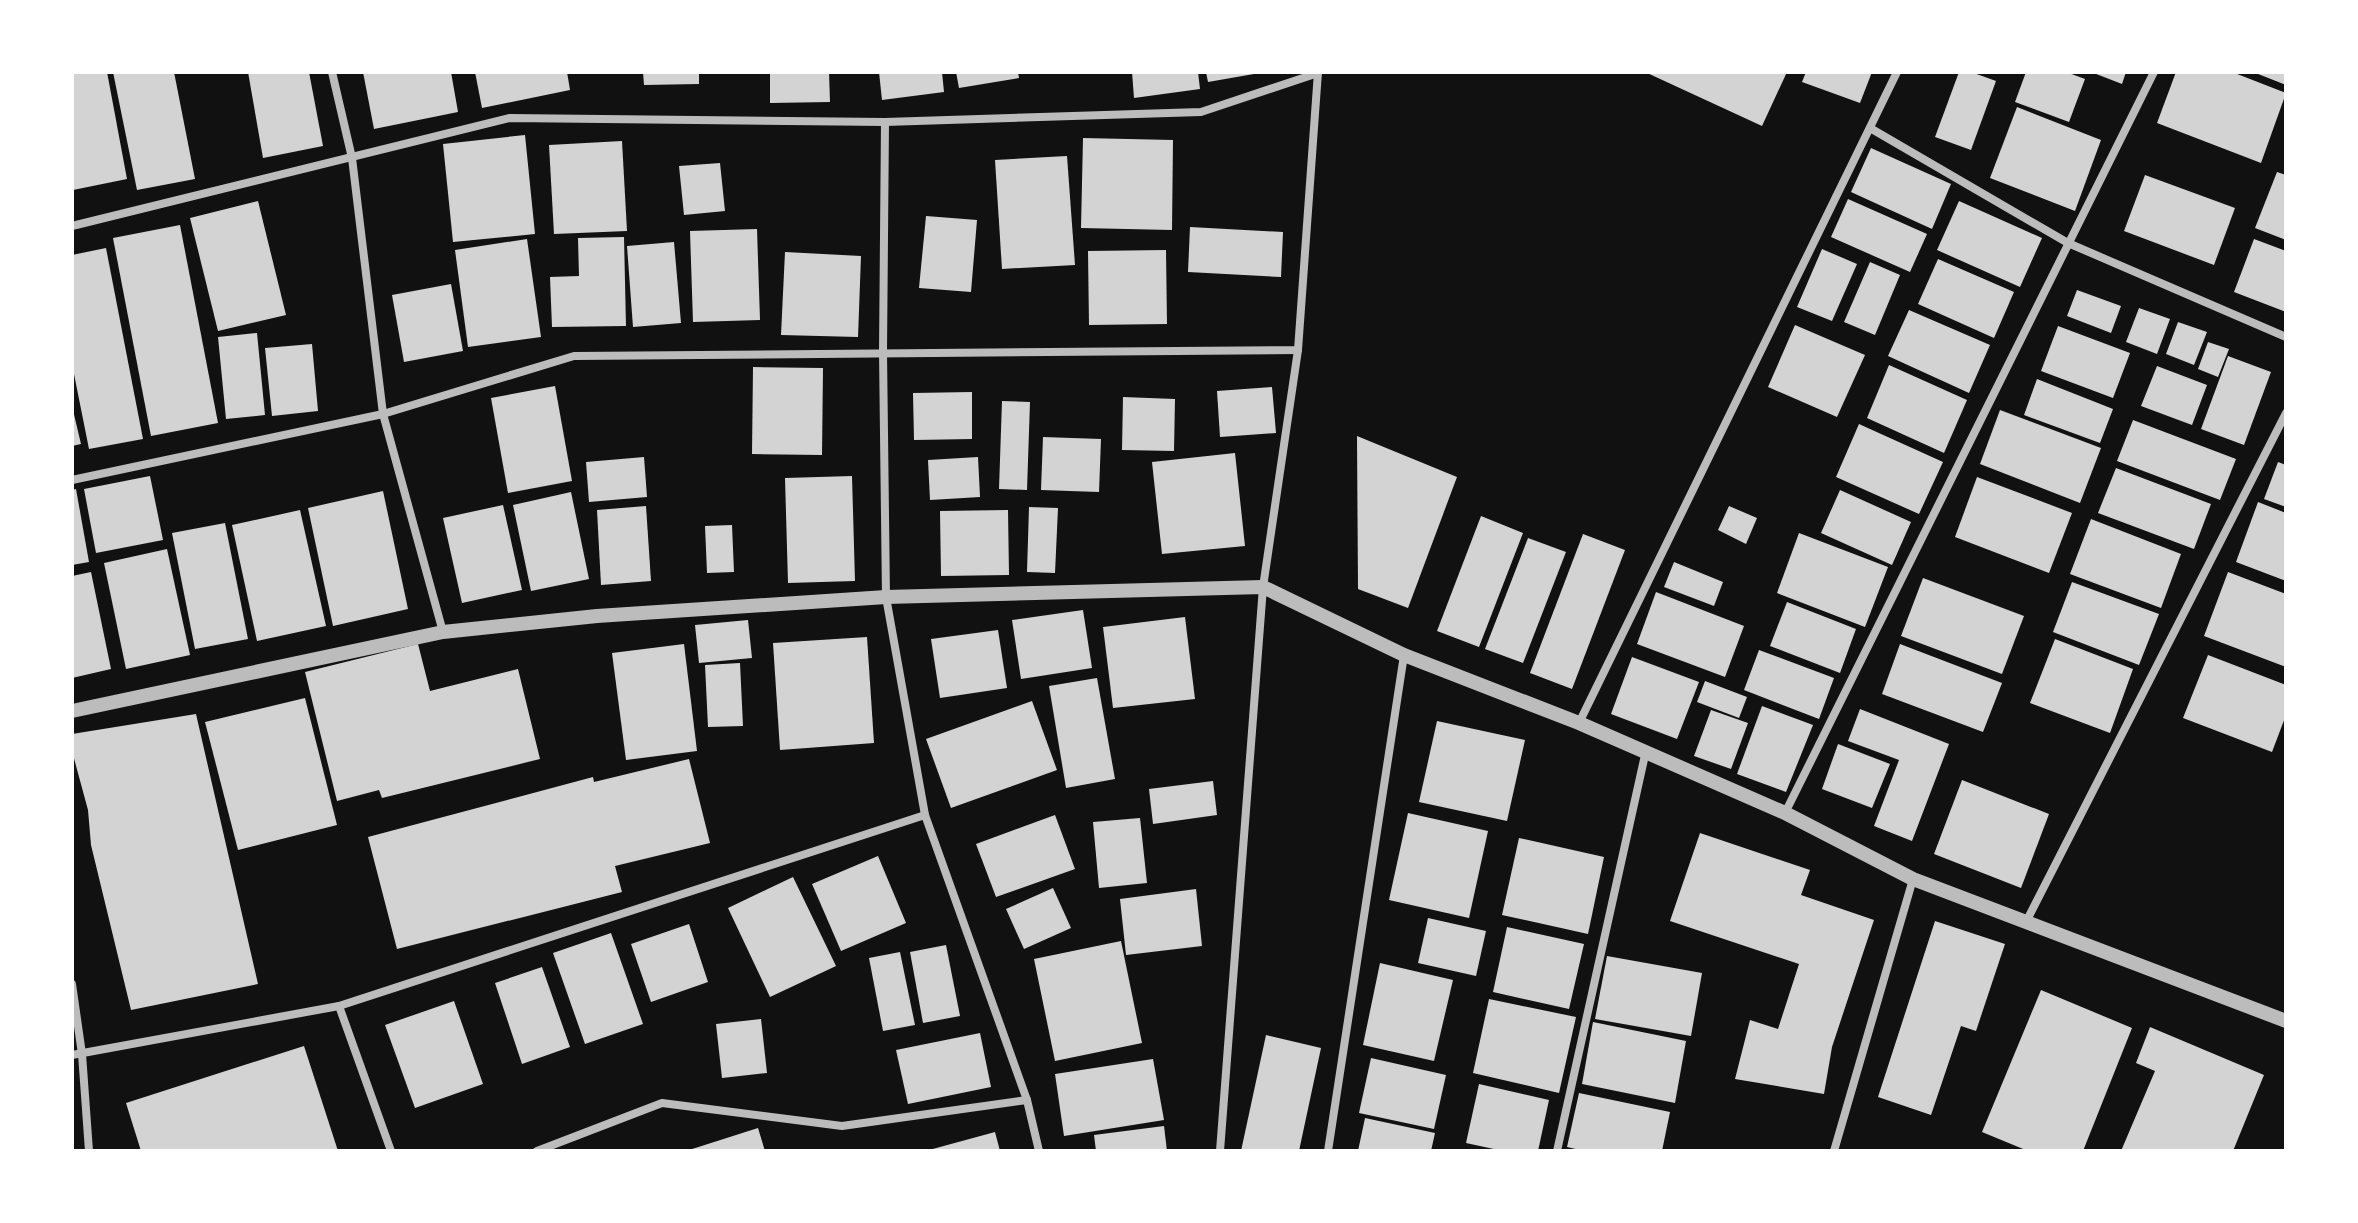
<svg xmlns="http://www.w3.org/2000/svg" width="2358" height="1223" font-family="Cabin,sans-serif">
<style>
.building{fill:#d3d3d3}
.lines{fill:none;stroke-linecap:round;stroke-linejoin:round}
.minor{stroke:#bcbcbc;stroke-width:8}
.tertiary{stroke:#bcbcbc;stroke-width:14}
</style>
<rect width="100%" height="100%" fill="#111"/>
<g class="building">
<polygon points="82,72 107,72 127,179 73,190 72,74"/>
<polygon points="113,72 174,72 195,179 137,190"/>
<polygon points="248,72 309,72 323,146 263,158"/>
<polygon points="363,72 451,72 458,112 374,129"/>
<polygon points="475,72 567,72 570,90 482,108"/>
<polygon points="643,72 699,72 699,84 644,85"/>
<polygon points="770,72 829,72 830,102 770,103"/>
<polygon points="879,72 942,72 944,92 882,100"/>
<polygon points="956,72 1018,72 1019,78 959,88"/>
<polygon points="1132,72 1198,72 1200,89 1134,98"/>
<polygon points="1206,72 1254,72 1254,74 1208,82"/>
<polygon points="1645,72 1787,72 1762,126"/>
<polygon points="1806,72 1872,72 1860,103 1802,82"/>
<polygon points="1959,72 1971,72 1996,81 1971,150 1935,137"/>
<polygon points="2026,72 2066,72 2085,79 2069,122 2015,102"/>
<polygon points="2091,72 2126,72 2122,84"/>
<polygon points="2176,72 2232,72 2286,93 2261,163 2157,123"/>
<polygon points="2253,72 2286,72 2286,85"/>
<polygon points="2017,107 2101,140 2075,211 1990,178"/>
<polygon points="525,135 535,234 453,242 443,144"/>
<polygon points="1083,138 1173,140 1172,230 1081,228"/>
<polygon points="622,141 627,231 554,234 549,145"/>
<polygon points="1871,148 1951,184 1932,229 1851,192"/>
<polygon points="1067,156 1075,265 1002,269 995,160"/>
<polygon points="720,163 725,211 684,215 679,166"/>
<polygon points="2277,172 2286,175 2286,240 2255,228"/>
<polygon points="2145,175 2235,208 2214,265 2124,231"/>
<polygon points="1848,199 1927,234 1910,272 1831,237"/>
<polygon points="258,201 286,315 218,331 190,218"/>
<polygon points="1959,201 2042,238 2020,287 1937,250"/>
<polygon points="926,216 977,220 971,292 919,288"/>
<polygon points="180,225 218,423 151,436 113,238"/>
<polygon points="1190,227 1283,232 1281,277 1188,272"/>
<polygon points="757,229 760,320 693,322 690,231"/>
<polygon points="624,237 626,326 552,327 550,277 579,276 578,238"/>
<polygon points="527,239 541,337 468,347 455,250"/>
<polygon points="2254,239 2286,251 2286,312 2234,292"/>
<polygon points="674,242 681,323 633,327 627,246"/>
<polygon points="106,248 143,439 89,449 72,364 72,255"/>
<polygon points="1822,249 1857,264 1832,321 1797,307"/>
<polygon points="1166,250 1167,324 1089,325 1088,251"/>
<polygon points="785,252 861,256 858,337 781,335"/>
<polygon points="1938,259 2014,292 1994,338 1918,304"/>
<polygon points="1870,262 1900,275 1875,335 1844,322"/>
<polygon points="451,284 463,351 404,362 392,295"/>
<polygon points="2077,290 2121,306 2111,333 2067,316"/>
<polygon points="2139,308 2170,319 2157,354 2126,342"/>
<polygon points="1909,310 1990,345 1969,393 1888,356"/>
<polygon points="2178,322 2207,332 2194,365 2166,354"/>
<polygon points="1795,325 1865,355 1837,417 1768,387"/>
<polygon points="2058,326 2130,353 2113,398 2041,371"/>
<polygon points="257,333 265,415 226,419 218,337"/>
<polygon points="2208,342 2229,349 2218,377 2198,369"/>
<polygon points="312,344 318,411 272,416 265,348"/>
<polygon points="2228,356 2271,372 2244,445 2201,429"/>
<polygon points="1889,365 1967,400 1944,453 1867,418"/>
<polygon points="2157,366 2207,385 2192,425 2141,406"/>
<polygon points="753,367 823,368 822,455 752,454"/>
<polygon points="2037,379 2113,409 2100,443 2024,415"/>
<polygon points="555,386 572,481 508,493 491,398"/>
<polygon points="1272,387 1276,433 1220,437 1217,391"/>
<polygon points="972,392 972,439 914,440 913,393"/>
<polygon points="1123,397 1175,399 1174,451 1122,450"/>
<polygon points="1002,401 1030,402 1027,490 999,489"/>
<polygon points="72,406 81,444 72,446"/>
<polygon points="2000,410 2101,448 2080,503 1980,464"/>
<polygon points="2133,420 2236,459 2220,500 2117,461"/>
<polygon points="1859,424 1943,462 1919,514 1836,477"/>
<polygon points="1357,436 1457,477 1408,608 1358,589"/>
<polygon points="1043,437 1101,439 1099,492 1041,490"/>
<polygon points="1235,453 1245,546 1162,554 1152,462"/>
<polygon points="644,457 647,497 589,502 586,462"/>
<polygon points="978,457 980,497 930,500 928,460"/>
<polygon points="2278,462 2286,465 2286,507 2264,499"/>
<polygon points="2116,468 2211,504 2194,549 2098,513"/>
<polygon points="150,476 163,540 96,553 84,489"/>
<polygon points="852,476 855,581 788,583 785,478"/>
<polygon points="1977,477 2072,513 2049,573 1955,537"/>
<polygon points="76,489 89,562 72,565 72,490"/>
<polygon points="1840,490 1911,522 1892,565 1821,533"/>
<polygon points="383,491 408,609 333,626 308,508"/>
<polygon points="571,492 589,579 531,591 513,505"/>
<polygon points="2258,502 2286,513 2286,581 2236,562"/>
<polygon points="503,505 522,590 462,603 443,518"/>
<polygon points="646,506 651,581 601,585 597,510"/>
<polygon points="1729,506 1757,518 1746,544 1718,530"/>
<polygon points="1029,507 1058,508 1055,573 1027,572"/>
<polygon points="300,510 326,626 257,641 232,525"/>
<polygon points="1008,510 1009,575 941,576 940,511"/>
<polygon points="1481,516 1523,533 1479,647 1437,631"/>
<polygon points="2091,519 2181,554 2161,608 2070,574"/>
<polygon points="225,523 248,639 195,649 172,533"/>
<polygon points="732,525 734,572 707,573 705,526"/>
<polygon points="1799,533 1888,567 1865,627 1777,593"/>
<polygon points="1583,534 1625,550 1572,689 1530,673"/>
<polygon points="1528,538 1566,552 1523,663 1485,649"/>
<polygon points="167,549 190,655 126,669 104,563"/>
<polygon points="1674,562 1723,582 1714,606 1664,587"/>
<polygon points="91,572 111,669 72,678 72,576"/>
<polygon points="2228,572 2286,594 2286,667 2204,636"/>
<polygon points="1923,578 2024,616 2002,674 1901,636"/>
<polygon points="2072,582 2159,614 2139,665 2053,632"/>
<polygon points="1656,592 1744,626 1725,677 1637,644"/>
<polygon points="1787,602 1856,629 1840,673 1770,646"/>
<polygon points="1083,610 1092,668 1021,679 1012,620"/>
<polygon points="1185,617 1195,699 1113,708 1103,627"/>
<polygon points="748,620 752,658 699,663 695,625"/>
<polygon points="998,630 1007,688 940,698 931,639"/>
<polygon points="867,637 874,743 780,750 773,643"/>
<polygon points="2055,639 2133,669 2110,733 2030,703"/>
<polygon points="418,644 430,691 518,669 540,759 382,798 379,790 337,801 305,672"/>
<polygon points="684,644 697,751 626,760 612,653"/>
<polygon points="1900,644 2002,683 1983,732 1882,694"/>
<polygon points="1759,650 1834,678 1819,719 1744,690"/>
<polygon points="2208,655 2286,685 2286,715 2272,752 2183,718"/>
<polygon points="1632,657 1699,682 1677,739 1611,714"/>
<polygon points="740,663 743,726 708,727 705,665"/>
<polygon points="1097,678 1115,779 1066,788 1049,686"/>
<polygon points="1705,681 1747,697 1739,718 1697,702"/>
<polygon points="305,698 337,825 238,850 205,722"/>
<polygon points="1032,701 1057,770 951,808 926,739"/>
<polygon points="1762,706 1813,725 1786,792 1737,774"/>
<polygon points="1860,709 1949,744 1912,841 1874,826 1899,760 1848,741"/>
<polygon points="1711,710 1748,723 1731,769 1694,756"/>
<polygon points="196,714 258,984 131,1010 91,845 88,810 72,751 72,734"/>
<polygon points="1437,721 1525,740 1507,821 1419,802"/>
<polygon points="1838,744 1890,764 1872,808 1822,789"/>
<polygon points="689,759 710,843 615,866 622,892 397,949 368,837 593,777 594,782"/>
<polygon points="1962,780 2049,814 2021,888 1934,854"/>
<polygon points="1213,781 1217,815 1153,824 1149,789"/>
<polygon points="1408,813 1488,831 1469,918 1389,900"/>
<polygon points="1055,815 1075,869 996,897 976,844"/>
<polygon points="1140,818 1147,883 1099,888 1093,822"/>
<polygon points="1700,833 1810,870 1801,895 1874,920 1832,1047 1824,1094 1735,1079 1750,1020 1778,1029 1799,964 1670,921"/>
<polygon points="1519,838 1604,857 1588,934 1502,915"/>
<polygon points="878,856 906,923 841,951 812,884"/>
<polygon points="793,877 836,966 770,997 728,908"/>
<polygon points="1053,888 1071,928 1024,949 1006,909"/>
<polygon points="1196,889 1202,946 1126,955 1120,899"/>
<polygon points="1428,918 1486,931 1476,976 1418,963"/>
<polygon points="1935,921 2005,944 1976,1031 1961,1026 1931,1115 1878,1097"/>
<polygon points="689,924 708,982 651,1002 631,944"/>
<polygon points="1507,927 1584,944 1569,1009 1493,992"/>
<polygon points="611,933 643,1024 585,1044 553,953"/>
<polygon points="1121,941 1142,1043 1055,1061 1034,959"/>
<polygon points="946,945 960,1016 923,1023 910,952"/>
<polygon points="900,952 915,1025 883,1031 869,958"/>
<polygon points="1607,956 1702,973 1691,1036 1595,1019"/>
<polygon points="1380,963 1453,980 1434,1061 1363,1045"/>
<polygon points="542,967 570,1047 522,1064 495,983"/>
<polygon points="2041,990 2132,1028 2083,1151 2028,1151 1982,1132"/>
<polygon points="1489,999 1576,1017 1559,1093 1473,1073"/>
<polygon points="454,1001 483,1084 415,1108 385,1025"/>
<polygon points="761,1019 767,1073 722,1078 716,1024"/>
<polygon points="1593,1022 1686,1041 1675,1103 1582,1084"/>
<polygon points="2150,1027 2264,1075 2233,1151 2121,1151 2155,1071 2136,1063"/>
<polygon points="980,1033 991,1087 908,1104 896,1050"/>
<polygon points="1266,1035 1321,1048 1299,1151 1241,1151"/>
<polygon points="304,1046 338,1151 141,1151 126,1103"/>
<polygon points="1371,1058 1446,1075 1434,1129 1359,1113"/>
<polygon points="1153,1059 1164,1120 1064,1136 1055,1074"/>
<polygon points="1479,1084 1549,1100 1538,1151 1503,1151 1466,1143"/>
<polygon points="1579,1093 1670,1112 1662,1151 1584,1151 1567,1147"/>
<polygon points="1365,1118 1435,1133 1431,1151 1358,1151"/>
<polygon points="1164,1126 1167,1151 1096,1151 1094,1135"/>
<polygon points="758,1128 765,1151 689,1151 689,1150"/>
<polygon points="995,1132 1000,1151 929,1151 929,1150"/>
</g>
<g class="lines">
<g class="minor">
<polyline points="332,72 352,158 383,414 443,632"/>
<polyline points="885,122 883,352 886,597 925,815 1027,1100 1039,1151"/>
<polyline points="1870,128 2068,243 2286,337"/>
<polyline points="72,226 510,118 885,122 1201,112 1318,73"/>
<polyline points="72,480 383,414 574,356 1298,350 1318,72"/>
<polyline points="1579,723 1897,72"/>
<polyline points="1785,813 2154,72"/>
<polyline points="2026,922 2286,413"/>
<polyline points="72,984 82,1054 89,1151"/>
<polyline points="339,1006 391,1151"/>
<polyline points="72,1055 339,1006 925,815"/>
<polyline points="537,1151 662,1103 842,1126 1027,1100"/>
<polyline points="1220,1151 1263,587 1298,350"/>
<polyline points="1328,1151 1404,655"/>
<polyline points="1557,1151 1645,755"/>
<polyline points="1834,1151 1913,879"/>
</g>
<polyline class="tertiary" points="72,711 443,632 597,616 886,597 1263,587 1404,655 1579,723 1785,813 1913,879 2286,1021"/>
</g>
<rect width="2358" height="1223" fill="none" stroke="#ffffff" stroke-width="148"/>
</svg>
